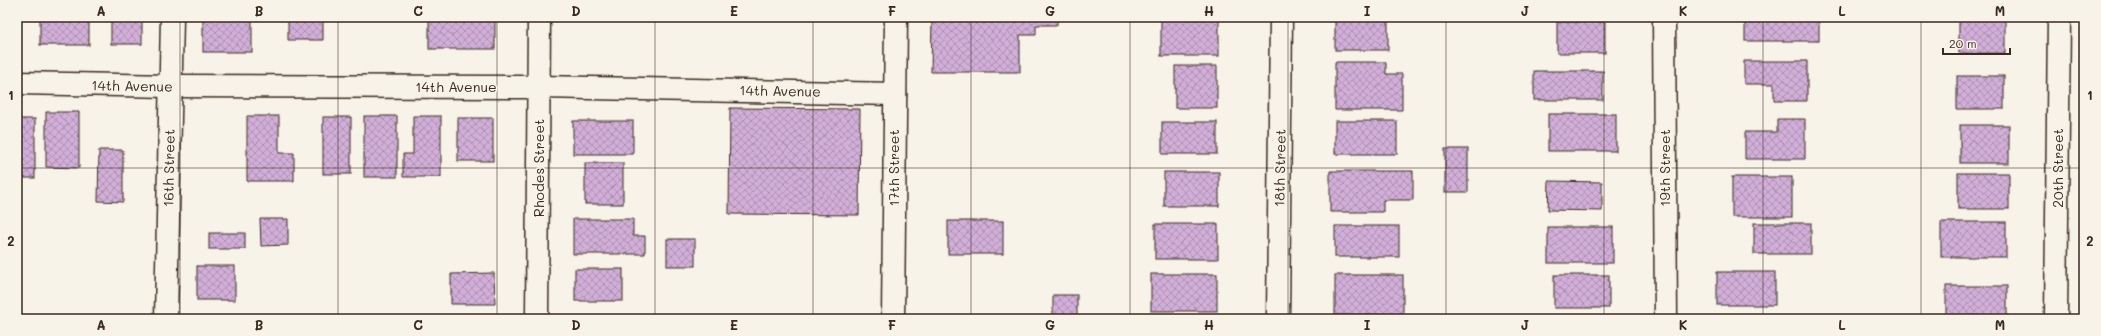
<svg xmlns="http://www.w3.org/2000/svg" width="2101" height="336" font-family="Mali,sans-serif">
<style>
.building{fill:url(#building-cross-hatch);stroke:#3b2a1e}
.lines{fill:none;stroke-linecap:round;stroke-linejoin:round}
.minor-casing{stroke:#3b2a1e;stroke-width:25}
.minor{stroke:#f7f3e8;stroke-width:22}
.grid{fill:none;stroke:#3b2a1e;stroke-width:1;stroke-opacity:0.55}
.labels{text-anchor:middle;stroke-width:3.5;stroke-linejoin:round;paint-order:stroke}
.street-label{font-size:14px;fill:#3b2a1e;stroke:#f7f3e8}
.neatline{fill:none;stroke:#3b2a1e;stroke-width:1.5}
.grid-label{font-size:13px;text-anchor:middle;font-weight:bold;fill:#3b2a1e}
</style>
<defs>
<pattern id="building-cross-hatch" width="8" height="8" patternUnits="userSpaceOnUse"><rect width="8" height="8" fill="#d2afd9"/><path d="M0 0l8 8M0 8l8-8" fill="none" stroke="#ac8faf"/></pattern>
</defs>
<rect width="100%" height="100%" fill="#f7f3e8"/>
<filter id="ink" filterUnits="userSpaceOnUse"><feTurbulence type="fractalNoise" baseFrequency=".025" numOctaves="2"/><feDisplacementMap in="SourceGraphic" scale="8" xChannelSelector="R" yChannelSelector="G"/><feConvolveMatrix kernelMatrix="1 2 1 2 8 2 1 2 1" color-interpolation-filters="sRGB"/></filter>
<g filter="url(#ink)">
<g class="building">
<rect x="40" y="17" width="49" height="28"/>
<rect x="111" y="17" width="31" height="27"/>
<rect x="203" y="17" width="49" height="35"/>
<polygon points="268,17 323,17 323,40 288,40 288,19 268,19"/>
<rect x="429" y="17" width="66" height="32"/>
<polygon points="976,17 1057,17 1057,25 1036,25 1036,35 1020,35 1020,72 931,72 932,18 976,19"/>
<rect x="1335" y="17" width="53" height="33"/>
<rect x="1745" y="17" width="74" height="24"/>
<rect x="1161" y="19" width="58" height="37"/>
<rect x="1959" y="19" width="46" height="34"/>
<rect x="1557" y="22" width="48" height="31"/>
<polygon points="1744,61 1807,61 1807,101 1774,101 1774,84 1744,84"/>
<polygon points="1335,62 1386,62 1386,74 1402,74 1402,110 1335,110"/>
<rect x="1175" y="66" width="42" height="42"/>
<rect x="1534" y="71" width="69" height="29"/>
<rect x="1957" y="76" width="47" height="33"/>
<polygon points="730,108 860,109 859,215 729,214"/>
<polygon points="46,112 79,112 79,168 46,167"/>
<rect x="1548" y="114" width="68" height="37"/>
<polygon points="247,116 279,116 279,153 294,153 294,181 247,181"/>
<rect x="364" y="116" width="33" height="61"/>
<polygon points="413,116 441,116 441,177 403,177 403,154 413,154"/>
<rect x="323" y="117" width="28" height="57"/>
<rect x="458" y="118" width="35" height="43"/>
<rect x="17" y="119" width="18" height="59"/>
<polygon points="1777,119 1805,119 1805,159 1745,159 1745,132 1777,132"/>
<rect x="573" y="121" width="60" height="33"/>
<rect x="1335" y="121" width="62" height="33"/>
<rect x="1162" y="122" width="55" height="32"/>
<rect x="1960" y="125" width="49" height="38"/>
<rect x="1445" y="149" width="23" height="43"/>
<polygon points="99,150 123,150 123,202 98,201"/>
<rect x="585" y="163" width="38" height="41"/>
<polygon points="1330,171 1413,171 1413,200 1383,200 1383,212 1330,212"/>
<rect x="1164" y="172" width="55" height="34"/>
<rect x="1958" y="173" width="51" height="36"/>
<rect x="1732" y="177" width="60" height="40"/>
<polygon points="1549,181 1602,182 1602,211 1548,210"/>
<polygon points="260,219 288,219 288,245 261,246"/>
<polygon points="573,219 633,219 633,236 645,236 645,254 573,254"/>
<rect x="948" y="221" width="55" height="33"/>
<rect x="1941" y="222" width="65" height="35"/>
<rect x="1754" y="223" width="57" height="31"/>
<rect x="1155" y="224" width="63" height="35"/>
<rect x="1335" y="226" width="64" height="31"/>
<rect x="1548" y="227" width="65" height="36"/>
<rect x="209" y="233" width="36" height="16"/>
<rect x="667" y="239" width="28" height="27"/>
<rect x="197" y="266" width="38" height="34"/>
<rect x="575" y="269" width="48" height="32"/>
<rect x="1717" y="272" width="58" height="33"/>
<polygon points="494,273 495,304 451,304 451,274"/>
<rect x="1151" y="274" width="66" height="37"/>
<rect x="1335" y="275" width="68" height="40"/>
<rect x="1554" y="275" width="55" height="33"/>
<rect x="1946" y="286" width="61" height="30"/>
<rect x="1053" y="295" width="24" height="21"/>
<rect x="575" y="318" width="48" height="1"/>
</g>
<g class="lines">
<defs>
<g id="minor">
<polyline points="1664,17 1666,319"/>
<polyline points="17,83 171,86 539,87 895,94"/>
<polyline points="166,319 172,17"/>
<polyline points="537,319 539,17"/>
<polyline points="893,319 896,17"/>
<polyline points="1278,319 1281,17"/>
<polyline points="2056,319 2059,17"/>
</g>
</defs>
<use href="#minor" class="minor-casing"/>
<use href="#minor" class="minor"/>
</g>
</g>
<path class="grid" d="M 180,17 L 180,319M 338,17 L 338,319M 497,17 L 497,319M 655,17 L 655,319M 813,17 L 813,319M 971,17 L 971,319M 1130,17 L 1130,319M 1288,17 L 1288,319M 1446,17 L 1446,319M 1604,17 L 1604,319M 1763,17 L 1763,319M 1921,17 L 1921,319M 17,168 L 2084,168"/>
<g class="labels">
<g class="street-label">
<text transform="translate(132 86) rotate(1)" y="5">14th Avenue</text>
<text x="456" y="92">14th Avenue</text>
<text transform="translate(780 91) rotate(1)" y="5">14th Avenue</text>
<text transform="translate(169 168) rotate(-89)" y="5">16th Street</text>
<text transform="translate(539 168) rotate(-90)" y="5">Rhodes Street</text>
<text transform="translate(894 168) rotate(-90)" y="5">17th Street</text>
<text transform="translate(1280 168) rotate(-89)" y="5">18th Street</text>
<text transform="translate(1665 168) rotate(-90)" y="5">19th Street</text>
<text transform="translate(2058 168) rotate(-90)" y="5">20th Street</text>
</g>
</g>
<rect width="2101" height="336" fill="none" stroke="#f7f3e8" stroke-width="44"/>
<path d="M1943 48v6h67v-6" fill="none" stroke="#3b2a1e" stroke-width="2"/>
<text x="1949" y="48" font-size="12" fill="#3b2a1e" stroke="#f7f3e8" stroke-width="3" paint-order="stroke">20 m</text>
<rect x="22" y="22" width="2057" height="292" class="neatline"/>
<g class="grid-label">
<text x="101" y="16">A</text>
<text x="259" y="16">B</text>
<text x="418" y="16">C</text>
<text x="576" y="16">D</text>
<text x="734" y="16">E</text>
<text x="892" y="16">F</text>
<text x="1050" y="16">G</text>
<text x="1209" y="16">H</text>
<text x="1367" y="16">I</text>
<text x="1525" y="16">J</text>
<text x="1683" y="16">K</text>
<text x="1842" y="16">L</text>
<text x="2000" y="16">M</text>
<text x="11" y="100">1</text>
<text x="2090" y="100">1</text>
<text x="11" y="246">2</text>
<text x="2090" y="246">2</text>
<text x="101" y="330">A</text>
<text x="259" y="330">B</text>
<text x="418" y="330">C</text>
<text x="576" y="330">D</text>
<text x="734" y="330">E</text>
<text x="892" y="330">F</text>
<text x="1050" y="330">G</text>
<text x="1209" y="330">H</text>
<text x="1367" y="330">I</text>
<text x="1525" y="330">J</text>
<text x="1683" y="330">K</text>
<text x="1842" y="330">L</text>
<text x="2000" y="330">M</text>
</g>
</svg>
